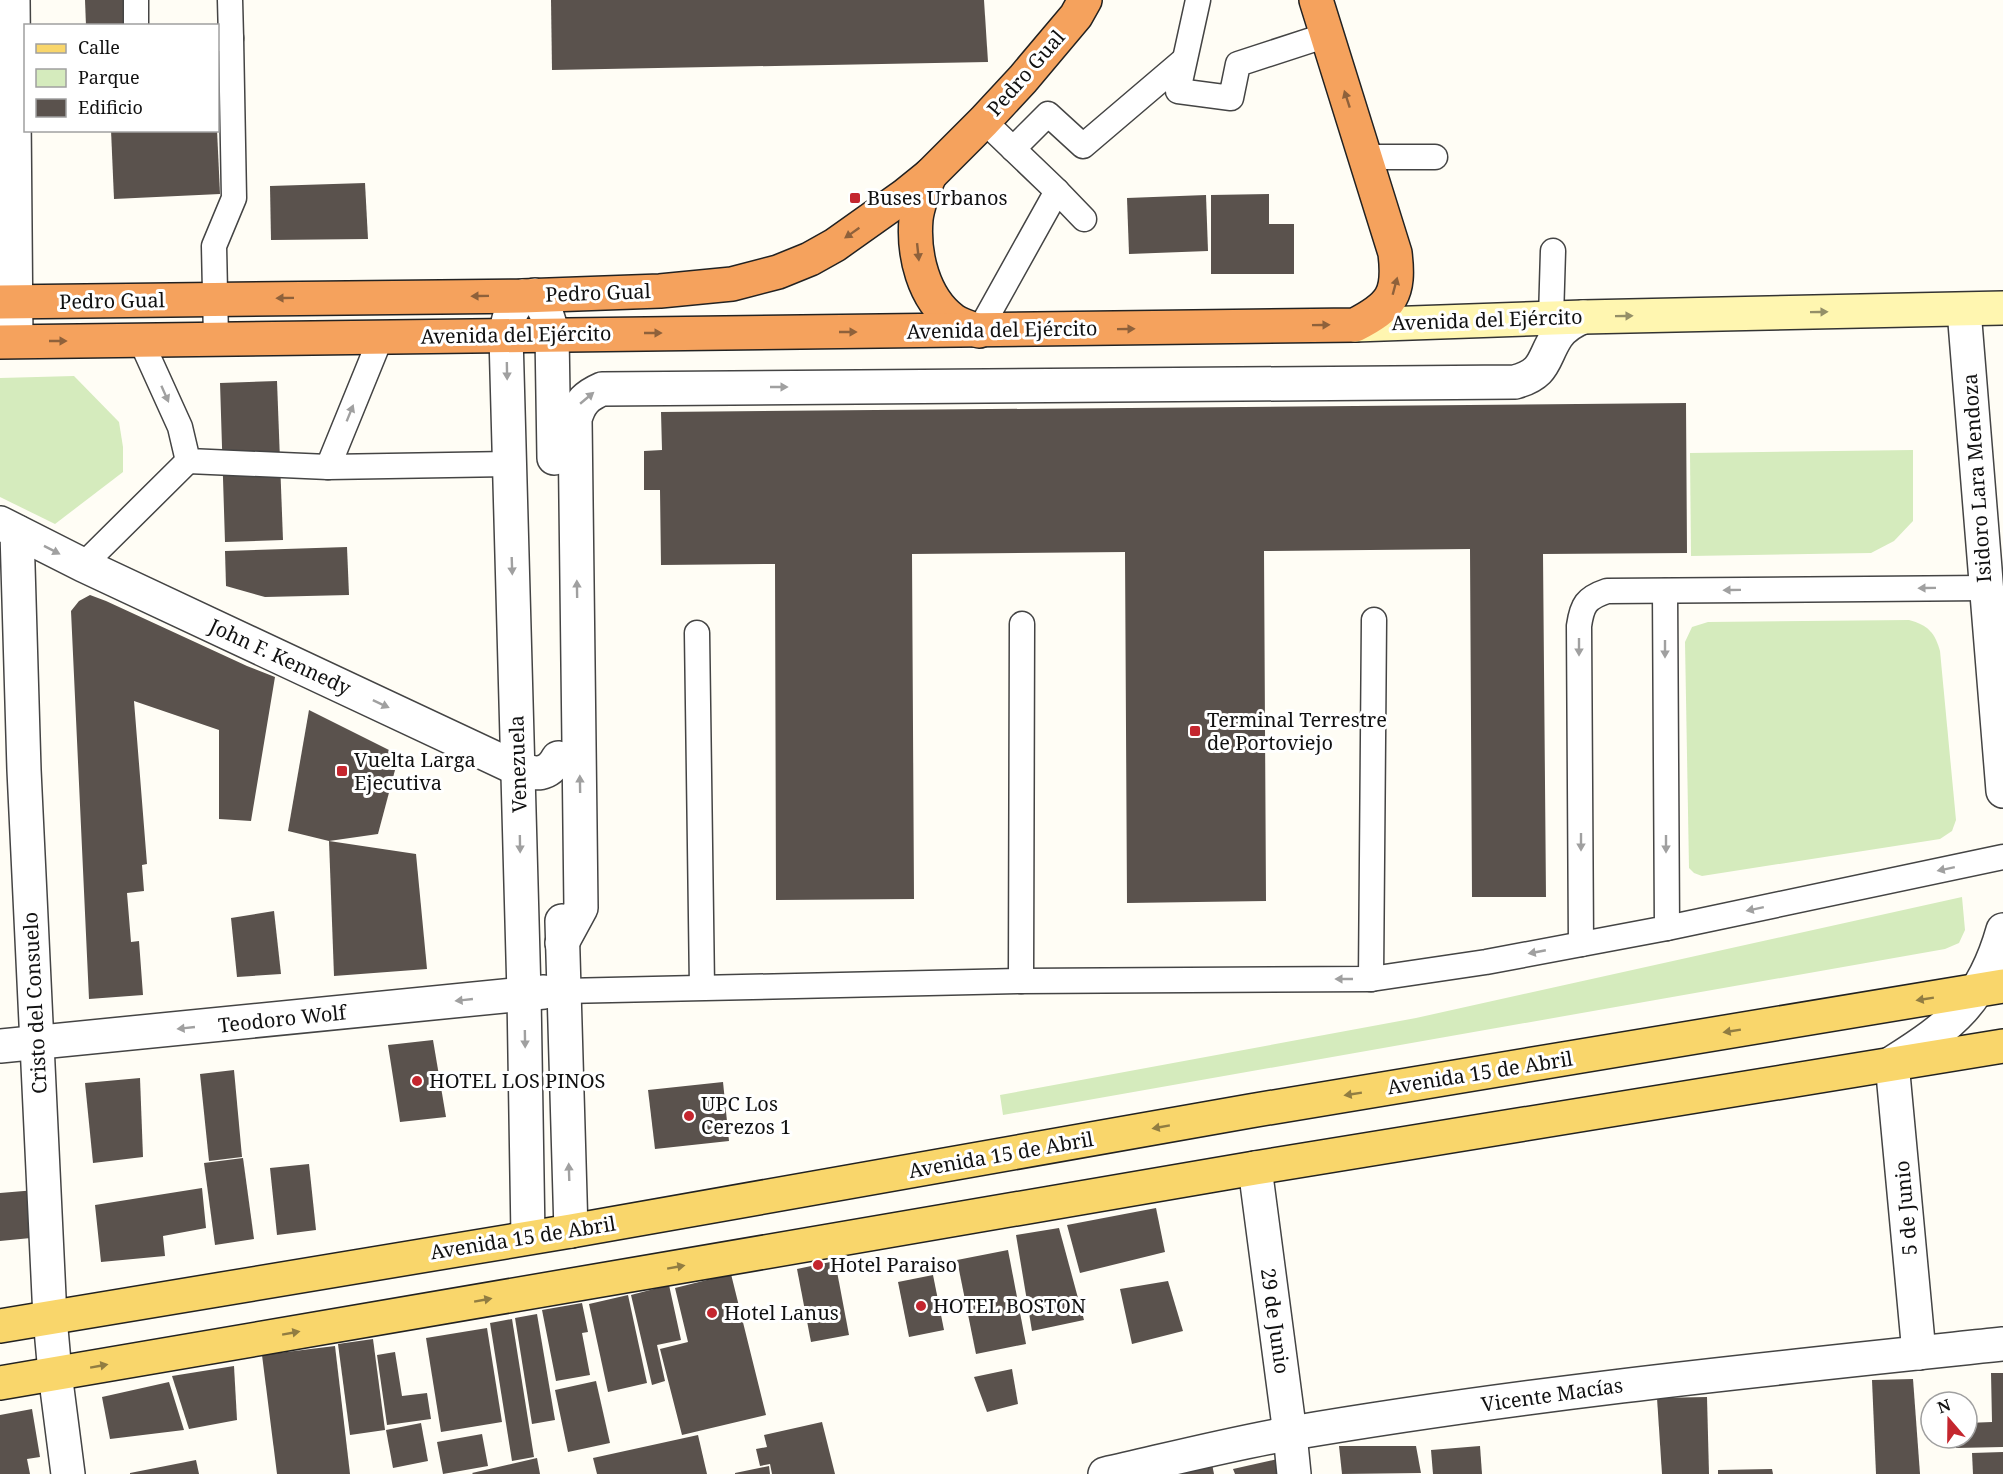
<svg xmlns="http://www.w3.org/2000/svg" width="2003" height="1474" font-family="'Noto Serif',serif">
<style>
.green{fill:#d5ebbd}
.building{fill:#5a524d}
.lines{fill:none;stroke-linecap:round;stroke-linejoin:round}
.lane-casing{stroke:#444;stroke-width:27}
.street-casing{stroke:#444;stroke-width:36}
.secondary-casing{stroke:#333;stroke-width:36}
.primary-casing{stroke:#222;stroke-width:36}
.highway-casing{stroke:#222;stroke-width:36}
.lane{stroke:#fff;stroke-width:24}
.street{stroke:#fff;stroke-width:33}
.secondary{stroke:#fff6b0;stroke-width:33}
.primary{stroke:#f9d66b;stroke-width:33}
.highway{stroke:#f5a25d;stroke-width:33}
.oneway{fill:#8e613b}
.oneway2{fill:#948f68}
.oneway3{fill:#a0a0a0}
.oneway4{fill:#917d42}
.poi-dot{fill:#c4262e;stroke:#fff;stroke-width:2}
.labels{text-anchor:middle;stroke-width:6;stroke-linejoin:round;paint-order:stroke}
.street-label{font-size:20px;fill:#111;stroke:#fff}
.poi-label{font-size:20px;fill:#111;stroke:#fff;text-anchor:start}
</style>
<rect width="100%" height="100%" fill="#fffdf5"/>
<g class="green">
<polygon points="74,376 119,422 123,447 123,472 55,524 0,497 0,378"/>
<polygon points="1913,450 1913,521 1894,541 1871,553 1691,556 1690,453"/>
<path d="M 1909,620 C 1928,625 1935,633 1940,651 L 1956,820 L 1952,831 L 1940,839 L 1702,876 L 1694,873 L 1689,868 L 1685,642 L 1692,627 L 1708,622 Z"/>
<polygon points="1962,897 1965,930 1959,943 1945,949 1003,1115 1000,1095 1416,1018"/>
</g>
<g class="building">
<polygon points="85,0 129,0 129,26 86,26"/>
<polygon points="551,0 984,0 988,62 552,70"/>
<polygon points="111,130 217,130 220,194 114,199"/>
<polygon points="365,183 368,239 271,240 270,186"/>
<polygon points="1269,194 1269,224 1294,224 1294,274 1211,274 1211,195"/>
<polygon points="1206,195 1208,251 1129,254 1127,198"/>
<polygon points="277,381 283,540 225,542 220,383"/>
<polygon points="1686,403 1687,553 1543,554 1546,897 1472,897 1470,549 1264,551 1266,901 1127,903 1125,552 912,554 914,899 776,900 775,564 661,565 660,490 644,490 644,451 662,450 661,412"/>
<polygon points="347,547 349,595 265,597 226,586 225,551"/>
<polygon points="90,595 106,601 247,666 275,677 251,821 219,819 219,730 134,701 147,864 142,865 144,891 127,893 131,942 139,941 143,995 89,999 71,611 79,601"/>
<polygon points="309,710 399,755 378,834 329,841 288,831"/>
<polygon points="329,841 416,854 427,969 334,976"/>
<polygon points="274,911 281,974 237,977 231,918"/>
<polygon points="433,1040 446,1117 400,1122 388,1045"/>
<polygon points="234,1070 242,1157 209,1161 200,1074"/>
<polygon points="140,1078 143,1157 93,1163 85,1083"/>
<polygon points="723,1082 729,1141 655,1149 648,1090"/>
<polygon points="243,1158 254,1239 215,1245 204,1163"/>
<polygon points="309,1164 316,1230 277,1235 270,1168"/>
<polygon points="202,1188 206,1228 163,1236 165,1256 101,1262 95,1205"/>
<polygon points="36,1190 41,1237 0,1241 0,1193"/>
<polygon points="1156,1208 1165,1252 1080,1273 1067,1225"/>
<polygon points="1059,1228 1084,1320 1032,1331 1016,1235"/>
<polygon points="1008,1250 1026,1344 976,1354 957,1260"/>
<polygon points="835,1261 849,1335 811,1342 797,1269"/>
<polygon points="731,1274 766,1415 682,1435 660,1349 688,1342 675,1288"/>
<polygon points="933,1275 944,1330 909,1337 898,1282"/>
<polygon points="1168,1281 1183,1331 1132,1344 1120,1289"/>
<polygon points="669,1285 681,1340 657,1345 665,1381 652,1385 631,1295"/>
<polygon points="628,1295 647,1383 608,1392 589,1304"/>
<polygon points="582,1303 588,1332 582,1333 590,1375 556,1381 542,1310"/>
<polygon points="537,1314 555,1420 532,1424 515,1318"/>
<polygon points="512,1319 534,1457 512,1461 490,1323"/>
<polygon points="487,1328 502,1422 441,1432 426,1338"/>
<polygon points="373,1339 385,1430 350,1435 338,1344"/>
<polygon points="335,1346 350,1474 277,1474 262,1355"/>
<polygon points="395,1352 402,1396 427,1393 431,1419 387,1425 377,1355"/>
<polygon points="234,1366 237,1420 189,1429 172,1376"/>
<polygon points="1012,1369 1018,1404 987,1412 974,1377"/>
<polygon points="1991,1373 2003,1373 2003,1447 1956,1448 1956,1438 1967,1438 1967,1423 1992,1422"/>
<polygon points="1913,1379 1920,1474 1876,1474 1872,1380"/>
<polygon points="596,1381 610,1443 568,1452 555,1390"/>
<polygon points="169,1382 184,1430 110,1439 102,1397"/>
<polygon points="1707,1397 1709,1474 1662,1474 1657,1398"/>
<polygon points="32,1409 40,1457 27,1459 30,1474 0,1474 0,1415"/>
<polygon points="822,1422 835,1474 772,1474 770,1464 760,1466 756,1449 767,1447 764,1435"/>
<polygon points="421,1423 428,1461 393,1468 386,1430"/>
<polygon points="482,1434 488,1466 443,1474 437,1442"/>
<polygon points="698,1435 707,1474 597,1474 593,1458"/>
<polygon points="1339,1446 1416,1446 1421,1473 1342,1474"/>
<polygon points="1480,1446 1482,1474 1433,1474 1431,1450"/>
<polygon points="2003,1452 2003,1474 1973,1474 1972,1453"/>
<polygon points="537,1458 540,1474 473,1474 472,1473"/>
<polygon points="1278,1459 1281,1474 1235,1474 1233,1469"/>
<polygon points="196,1460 199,1474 130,1474 130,1473"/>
<polygon points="1212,1464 1214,1474 1172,1474"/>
<polygon points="769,1466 770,1474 735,1474 735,1473"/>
<polygon points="1772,1469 1773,1474 1718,1474 1718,1470"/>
</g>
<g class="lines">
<defs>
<g id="lane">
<polyline points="136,0 136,26"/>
<polyline points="230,0 231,38"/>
<polyline points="1198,0 1178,91 1231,98 1238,64 1327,35"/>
<polyline points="984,121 1057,191"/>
<polyline points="1013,149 1048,114 1083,146 1184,60"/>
<polyline points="1366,157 1435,157"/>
<polyline points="1551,318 1553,251"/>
<polyline points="979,331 1057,191 1084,219"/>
<polyline points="216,338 214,246 234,198 231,38 218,39"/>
<polyline points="141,341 180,427 188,461 328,467 509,464"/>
<polyline points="328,467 381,337"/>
<polyline points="83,565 188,461"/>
<polyline points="697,633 702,987"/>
<polyline points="1667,928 2003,857"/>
<path d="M 1581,944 L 1579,626 C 1582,605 1586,598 1607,591 L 1986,588"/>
<polyline points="1371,979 1374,620"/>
<polyline points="1021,981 1022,624"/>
<polyline points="564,991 1021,981 1371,979 1486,962 1667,928 1665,591"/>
</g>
<g id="street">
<polyline points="13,0 16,341"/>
<path d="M 535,295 C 545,308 549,318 552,334 L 554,458"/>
<path d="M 522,296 C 512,309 507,318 506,336 L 524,994 L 528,1237"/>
<polyline points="1964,310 2003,791"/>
<path d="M 0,523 L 83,565 L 518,769 C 536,775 548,776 558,758"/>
<polyline points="17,532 24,770 50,1318 55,1373 68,1474"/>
<polyline points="562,921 571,1231"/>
<path d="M 562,943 L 581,908 L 575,419 C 580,402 586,396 602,389 L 1515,382 C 1547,373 1542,359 1557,336 C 1564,326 1573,321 1583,317"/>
<polyline points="0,1046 544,992"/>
<polyline points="1255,1168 1290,1434 1294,1474"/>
<path d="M 1919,1353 L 1892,1063 C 1952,1025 1983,1001 2003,930"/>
<path d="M 1105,1474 C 1167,1460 1229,1444 1292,1433 C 1527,1393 1766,1369 2003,1344"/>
</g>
<polyline id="secondary" points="1355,325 1583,317 2003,308"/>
<g id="primary">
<polyline points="0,1326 571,1231 1250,1111 2003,986"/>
<polyline points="0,1383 1255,1168 2003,1046"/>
</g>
<g id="highway">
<path d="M 930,175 C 924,189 918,203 916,219 C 913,254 923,298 953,320 C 960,325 971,328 979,331"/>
<polyline points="0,302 522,296 660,291 732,284 778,272 810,259 835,245 904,196 930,175 984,121 1023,79 1076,16 1085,0"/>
<path d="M 0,342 C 452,335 904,332 1355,325 C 1392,306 1400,294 1395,253 L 1316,0"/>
</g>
</defs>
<use href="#lane" class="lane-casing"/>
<use href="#street" class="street-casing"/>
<use href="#secondary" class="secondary-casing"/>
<use href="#primary" class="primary-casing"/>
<use href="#highway" class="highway-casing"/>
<use href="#lane" class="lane"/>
<use href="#street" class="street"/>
<use href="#secondary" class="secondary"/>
<use href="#primary" class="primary"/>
<use href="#highway" class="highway"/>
</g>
<defs><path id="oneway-solid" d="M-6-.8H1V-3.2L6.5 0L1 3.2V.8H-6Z" transform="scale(1.5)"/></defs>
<g class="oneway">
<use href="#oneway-solid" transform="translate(1347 99) rotate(-108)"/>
<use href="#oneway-solid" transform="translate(852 233) rotate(145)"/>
<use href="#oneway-solid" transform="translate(918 252) rotate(84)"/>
<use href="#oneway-solid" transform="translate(1395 286) rotate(-75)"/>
<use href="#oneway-solid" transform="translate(480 296) rotate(179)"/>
<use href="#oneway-solid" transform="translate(285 298) rotate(179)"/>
<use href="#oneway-solid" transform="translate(1321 325) rotate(-1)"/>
<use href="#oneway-solid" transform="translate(1126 329) rotate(-1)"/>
<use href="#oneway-solid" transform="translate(848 332)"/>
<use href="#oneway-solid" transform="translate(653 333)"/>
<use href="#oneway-solid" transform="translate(58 341)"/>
</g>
<g class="oneway2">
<use href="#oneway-solid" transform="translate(1819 312) rotate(-1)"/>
<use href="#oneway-solid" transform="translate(1624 316) rotate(-1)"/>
</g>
<g class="oneway3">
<use href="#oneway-solid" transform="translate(507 371) rotate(89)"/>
<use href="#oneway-solid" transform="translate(779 387)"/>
<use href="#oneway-solid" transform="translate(165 394) rotate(66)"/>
<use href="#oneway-solid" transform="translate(587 398) rotate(-40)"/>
<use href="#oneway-solid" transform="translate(350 413) rotate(-68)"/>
<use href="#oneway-solid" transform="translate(52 550) rotate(27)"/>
<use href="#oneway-solid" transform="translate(512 566) rotate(88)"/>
<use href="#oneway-solid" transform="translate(1927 588) rotate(179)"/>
<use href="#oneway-solid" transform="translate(577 589) rotate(-91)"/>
<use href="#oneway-solid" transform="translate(1732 590) rotate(179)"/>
<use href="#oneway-solid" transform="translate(1579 647) rotate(90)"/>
<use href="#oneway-solid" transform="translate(1665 649) rotate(90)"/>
<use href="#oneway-solid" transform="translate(381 704) rotate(25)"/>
<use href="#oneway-solid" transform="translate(580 784) rotate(-91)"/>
<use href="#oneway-solid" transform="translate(1581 842) rotate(90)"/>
<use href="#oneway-solid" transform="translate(520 844) rotate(89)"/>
<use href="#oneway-solid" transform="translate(1666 844) rotate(90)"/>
<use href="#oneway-solid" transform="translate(1946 869) rotate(168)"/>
<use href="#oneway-solid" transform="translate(1755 909) rotate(168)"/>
<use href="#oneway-solid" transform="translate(1537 952) rotate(169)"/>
<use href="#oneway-solid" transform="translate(1344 979) rotate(180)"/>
<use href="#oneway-solid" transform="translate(464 1000) rotate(174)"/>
<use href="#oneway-solid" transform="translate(186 1028) rotate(174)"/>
<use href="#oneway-solid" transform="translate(525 1039) rotate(89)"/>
<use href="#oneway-solid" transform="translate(569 1172) rotate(-92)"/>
</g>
<g class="oneway4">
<use href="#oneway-solid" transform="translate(1925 999) rotate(171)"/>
<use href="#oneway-solid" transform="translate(1732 1031) rotate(171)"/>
<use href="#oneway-solid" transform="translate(1353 1094) rotate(171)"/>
<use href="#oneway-solid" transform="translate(1161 1127) rotate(170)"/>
<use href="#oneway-solid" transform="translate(676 1267) rotate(-10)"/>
<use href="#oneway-solid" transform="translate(483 1300) rotate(-10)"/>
<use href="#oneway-solid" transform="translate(291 1333) rotate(-10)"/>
<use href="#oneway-solid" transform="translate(99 1366) rotate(-10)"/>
</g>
<g class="poi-dot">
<rect x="849" y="192" width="12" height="12" rx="3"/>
<rect x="1189" y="725" width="12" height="12" rx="3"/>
<rect x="336" y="765" width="12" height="12" rx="3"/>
<circle cx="417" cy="1081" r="6"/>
<circle cx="689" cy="1116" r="6"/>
<circle cx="818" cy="1265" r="6"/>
<circle cx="921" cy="1306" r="6"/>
<circle cx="712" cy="1313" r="6"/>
</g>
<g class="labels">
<g class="street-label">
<text transform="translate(1026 73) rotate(-49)" y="7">Pedro Gual</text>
<text transform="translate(598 293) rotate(-2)" y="7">Pedro Gual</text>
<text transform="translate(112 301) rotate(-1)" y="7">Pedro Gual</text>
<text transform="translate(1487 320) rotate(-2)" y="7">Avenida del Ejército</text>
<text transform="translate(1002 330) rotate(-1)" y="7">Avenida del Ejército</text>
<text transform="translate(516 335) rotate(-1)" y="7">Avenida del Ejército</text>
<text transform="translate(1977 478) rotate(-94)" y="7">Isidoro Lara Mendoza</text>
<text transform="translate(280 657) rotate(25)" y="7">John F. Kennedy</text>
<text transform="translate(518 764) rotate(-92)" y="7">Venezuela</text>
<text transform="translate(35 1003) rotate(-93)" y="7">Cristo del Consuelo</text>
<text transform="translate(282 1019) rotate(-6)" y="7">Teodoro Wolf</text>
<text transform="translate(1480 1073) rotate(-9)" y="7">Avenida 15 de Abril</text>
<text transform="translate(1001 1155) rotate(-10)" y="7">Avenida 15 de Abril</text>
<text transform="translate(1906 1208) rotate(-95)" y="7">5 de Junio</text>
<text transform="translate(523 1238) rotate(-9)" y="7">Avenida 15 de Abril</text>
<text transform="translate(1275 1321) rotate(82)" y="7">29 de Junio</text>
<text transform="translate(1552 1395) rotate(-8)" y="7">Vicente Macías</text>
</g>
<g class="poi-label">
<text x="867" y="205">Buses Urbanos</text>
<text x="1207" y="727">Terminal Terrestre<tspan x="1207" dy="23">de Portoviejo</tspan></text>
<text x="354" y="767">Vuelta Larga<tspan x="354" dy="23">Ejecutiva</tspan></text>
<text x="429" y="1088">HOTEL LOS PINOS</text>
<text x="701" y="1111">UPC Los<tspan x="701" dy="23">Cerezos 1</tspan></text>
<text x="830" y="1272">Hotel Paraiso</text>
<text x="933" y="1313">HOTEL BOSTON</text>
<text x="724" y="1320">Hotel Lanus</text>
</g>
</g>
<rect x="24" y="24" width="195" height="108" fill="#ffffff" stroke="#a0a0a0" stroke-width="1.5"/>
<rect x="36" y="44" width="30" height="9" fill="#f9d66b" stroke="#a0a0a0" stroke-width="1.5"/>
<text x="78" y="54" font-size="18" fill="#111111">Calle</text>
<rect x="36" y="69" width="30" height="18" fill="#d5ebbd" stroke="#a0a0a0" stroke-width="1.5"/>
<text x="78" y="84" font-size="18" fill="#111111">Parque</text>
<rect x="36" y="99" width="30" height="18" fill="#5a524d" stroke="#a0a0a0" stroke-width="1.5"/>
<text x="78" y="114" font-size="18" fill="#111111">Edificio</text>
<g transform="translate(1949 1420) rotate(340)"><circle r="28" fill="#ffffff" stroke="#a0a0a0" stroke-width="1.5"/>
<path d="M0-4.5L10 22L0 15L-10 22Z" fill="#c4262e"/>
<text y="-9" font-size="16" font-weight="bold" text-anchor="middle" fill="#111111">N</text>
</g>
</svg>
